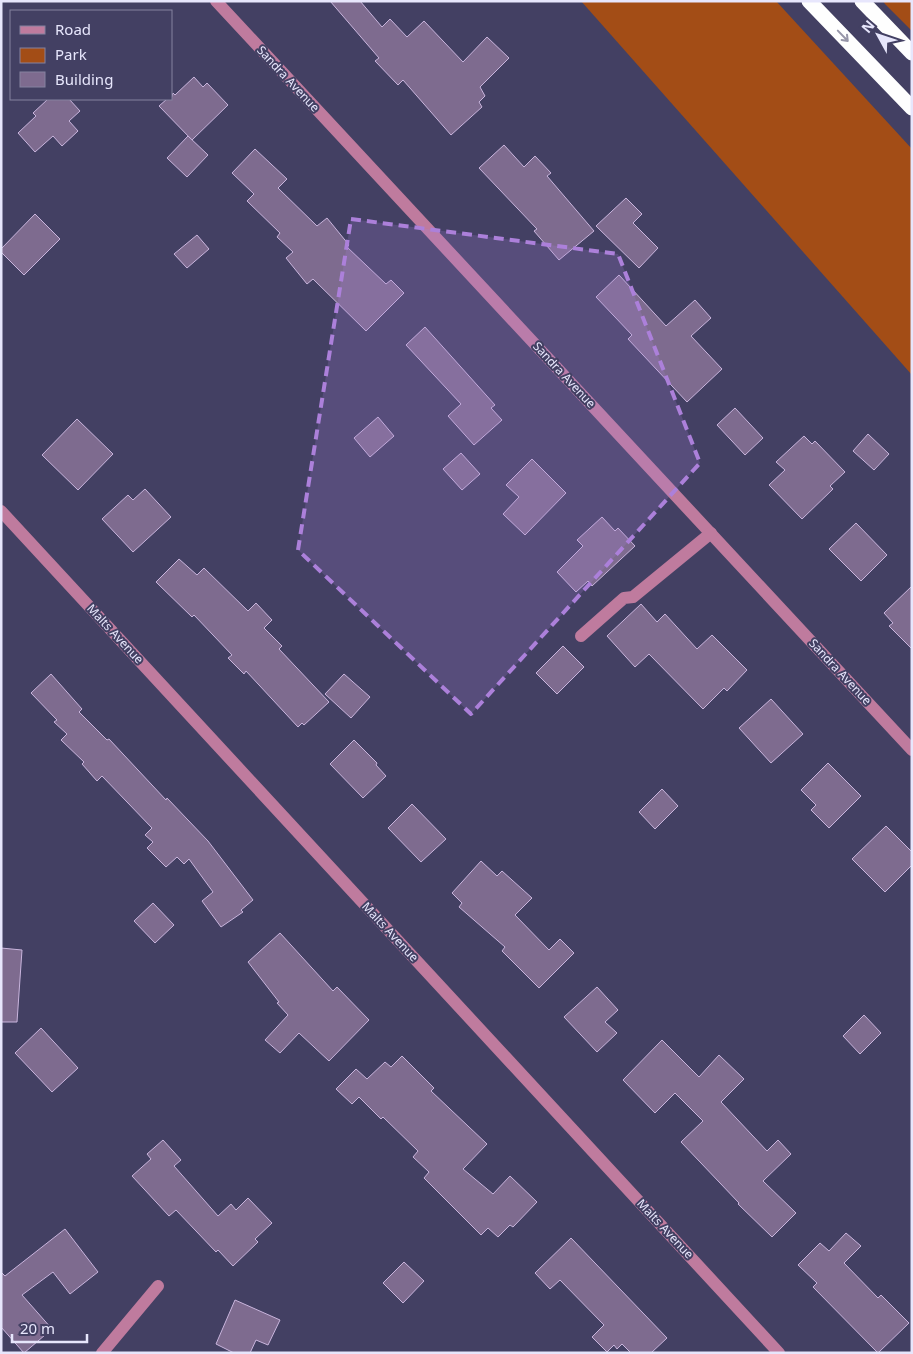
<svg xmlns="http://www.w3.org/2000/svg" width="913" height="1354" font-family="'Noto Sans',sans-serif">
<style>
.green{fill:#a34d16}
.building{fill:#7e6b8f;stroke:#c9b5dd}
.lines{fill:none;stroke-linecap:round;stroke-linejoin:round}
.minor{stroke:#bf7b9e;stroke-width:12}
.highway{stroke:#fefefe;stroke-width:15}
.oneway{stroke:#9796a9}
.marked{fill:#ac80da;fill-opacity:0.2;stroke:#ac80da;stroke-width:4;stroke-dasharray:10 6;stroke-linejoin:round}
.labels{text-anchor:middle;stroke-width:4;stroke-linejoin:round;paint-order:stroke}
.street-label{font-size:12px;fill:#e7e6fc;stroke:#434063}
</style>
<rect width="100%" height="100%" fill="#434063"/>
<g class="green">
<polygon points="581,1 776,1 912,149 912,375"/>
<polygon points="883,1 912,1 912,31 885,4"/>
</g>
<g class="building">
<polygon points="330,1 360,1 382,27 390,19 407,37 424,21 463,62 487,37 509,58 480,87 485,96 479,102 482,107 451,135 403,80 398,85 375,61 379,58"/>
<polygon points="194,77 203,87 207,83 228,105 192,140 159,106 167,99 171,99 173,93 175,95"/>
<polygon points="48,99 69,99 80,111 69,121 78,131 62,146 53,136 35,152 18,133 36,116 33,113"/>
<polygon points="188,136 208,155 187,177 167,158"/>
<polygon points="504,145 524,167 535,156 551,173 547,176 594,231 559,260 534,231 537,229 479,168"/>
<polygon points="255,149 287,179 278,188 317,226 327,218 349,245 347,247 386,284 391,280 404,293 366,331 313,279 307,284 286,258 293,252 277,237 280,233 247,201 254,194 232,173"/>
<polygon points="626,198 642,214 633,223 658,248 639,268 596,226"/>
<polygon points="35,214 60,239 24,275 1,252 1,249"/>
<polygon points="197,235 209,249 187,268 174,254"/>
<polygon points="619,275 666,326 695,300 711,318 691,336 722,369 687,402 628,339 632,335 596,297"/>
<polygon points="425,327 495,405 491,408 502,420 474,445 448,416 461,404 406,345"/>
<polygon points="735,408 763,438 745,455 717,425"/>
<polygon points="378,417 394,436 370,457 354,438"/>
<polygon points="77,419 113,454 78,490 42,455"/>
<polygon points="868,434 889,454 874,470 853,451"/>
<polygon points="804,436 812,444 815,441 845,472 830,486 833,489 802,519 769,485 785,470 776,462"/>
<polygon points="461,453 480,474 462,490 443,469"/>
<polygon points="532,459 566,493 525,535 503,514 519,497 506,485"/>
<polygon points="145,489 171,517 133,552 102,519 128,495 133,500"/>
<polygon points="602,517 615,531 618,528 635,546 592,586 588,581 576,592 557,572 583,546 577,540"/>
<polygon points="856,523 887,555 861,581 829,549"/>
<polygon points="179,559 197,575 204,568 248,611 256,603 272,620 264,628 282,646 279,649 329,702 304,725 302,723 298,727 246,671 244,674 228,658 232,655 194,615 192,617 156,582"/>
<polygon points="912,586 912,649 889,626 893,623 884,613"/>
<polygon points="641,604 657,622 665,614 697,649 712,635 747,670 727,691 724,688 703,709 649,654 635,667 607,636"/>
<polygon points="563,646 584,667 557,694 536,673"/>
<polygon points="51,674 82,709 79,712 107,740 109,739 166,800 167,798 208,841 253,900 241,910 243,912 221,927 202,901 213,892 189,859 184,864 177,857 166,867 147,848 153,842 145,835 152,828 102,776 97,781 82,764 84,762 61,740 67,734 54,722 57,720 31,693"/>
<polygon points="344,674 370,697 351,718 325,694"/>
<polygon points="771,699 803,734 771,763 739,728"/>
<polygon points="354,740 377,763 376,765 386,776 363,798 330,764"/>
<polygon points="828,763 861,796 829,828 811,810 816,805 801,790"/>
<polygon points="662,789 678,806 655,829 639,812"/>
<polygon points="412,804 446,839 421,862 388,828"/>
<polygon points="886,826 912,852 912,865 885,892 852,859"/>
<polygon points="481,861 497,876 502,871 532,898 515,915 549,950 560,939 574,953 539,988 502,951 505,947 459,907 462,903 452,893"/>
<polygon points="153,903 174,925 155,943 134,921"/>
<polygon points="280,933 333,991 337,987 369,1020 329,1061 299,1033 280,1053 265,1040 288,1015 277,1003 279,1002 248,962"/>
<polygon points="1,948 22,950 17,1022 1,1022"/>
<polygon points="597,987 618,1010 605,1022 617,1033 597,1052 564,1017"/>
<polygon points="864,1015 881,1033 860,1054 843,1036"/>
<polygon points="41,1028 78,1068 52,1092 15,1053"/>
<polygon points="662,1040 699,1077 719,1055 744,1079 721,1102 767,1151 778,1140 791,1154 763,1181 796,1213 772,1237 738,1204 739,1203 681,1142 703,1121 675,1093 655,1113 623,1080"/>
<polygon points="402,1056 434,1088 431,1091 487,1144 463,1169 493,1194 510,1176 537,1202 513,1227 510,1225 498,1237 488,1228 481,1235 424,1178 429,1172 413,1157 418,1151 383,1117 381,1119 359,1097 352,1104 336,1089 356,1069 367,1079 385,1062 391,1067"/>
<polygon points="163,1140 181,1160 174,1166 218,1216 231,1204 236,1210 248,1198 272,1223 255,1239 258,1242 233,1266 218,1250 216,1252 176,1210 169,1216 132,1176 151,1159 147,1154"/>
<polygon points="65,1229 98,1272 70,1294 53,1272 22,1295 52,1329 24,1353 1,1327 1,1272 5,1276"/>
<polygon points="846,1233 861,1246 844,1263 878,1298 881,1295 909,1323 878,1353 813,1287 817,1283 798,1265 820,1243 829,1251"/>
<polygon points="571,1238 667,1338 651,1353 631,1353 622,1344 617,1349 614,1345 607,1352 592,1337 604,1325 560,1280 550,1289 535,1273"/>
<polygon points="404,1262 424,1281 403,1303 383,1283"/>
<polygon points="235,1300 280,1320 268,1345 256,1340 250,1353 234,1353 216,1344"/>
</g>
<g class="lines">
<g class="minor">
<polyline points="216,1 912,750"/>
<polyline points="1,511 779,1353"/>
<polyline points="581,636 624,598 633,597 711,533"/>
<polyline points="102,1353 158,1286"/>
</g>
<g class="highway">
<polyline points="809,1 912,108"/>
<polyline points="862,1 912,53"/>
</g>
</g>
<defs><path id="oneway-shaft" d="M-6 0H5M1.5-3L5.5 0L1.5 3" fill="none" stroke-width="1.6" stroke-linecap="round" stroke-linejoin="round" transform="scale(1.25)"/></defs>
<use class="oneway" href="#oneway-shaft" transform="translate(843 36) rotate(46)"/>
<path class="marked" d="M 351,219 L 618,254 L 700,463 L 471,714 L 298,550 Z"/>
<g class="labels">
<g class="street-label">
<text transform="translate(288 79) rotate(47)" y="4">Sandra Avenue</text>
<text transform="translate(564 375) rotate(47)" y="4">Sandra Avenue</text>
<text transform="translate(115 634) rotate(47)" y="4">Malts Avenue</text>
<text transform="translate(840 672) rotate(47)" y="4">Sandra Avenue</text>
<text transform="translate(390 932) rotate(47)" y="4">Malts Avenue</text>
<text transform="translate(665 1229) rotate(47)" y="4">Malts Avenue</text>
</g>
</g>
<rect width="913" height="1354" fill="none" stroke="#e7e6fc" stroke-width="5"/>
<rect x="10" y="10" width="162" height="90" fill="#434063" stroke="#8582a0"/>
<rect x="20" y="26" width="25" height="8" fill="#bf7b9e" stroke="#8582a0"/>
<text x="55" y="35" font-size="15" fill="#e7e6fc">Road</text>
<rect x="20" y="48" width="25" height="15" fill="#a34d16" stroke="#8582a0"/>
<text x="55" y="60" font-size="15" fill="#e7e6fc">Park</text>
<rect x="20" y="72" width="25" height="15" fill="#7e6b8f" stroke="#8582a0"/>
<text x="55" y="85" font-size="15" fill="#e7e6fc">Building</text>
<g transform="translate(878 35) rotate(310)" stroke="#434063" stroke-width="4" paint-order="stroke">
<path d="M0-4L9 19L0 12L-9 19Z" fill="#e7e6fc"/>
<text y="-8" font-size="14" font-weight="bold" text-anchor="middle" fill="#e7e6fc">N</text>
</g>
<path d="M12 1334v8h75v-8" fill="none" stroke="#e7e6fc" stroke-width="2.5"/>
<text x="20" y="1334" font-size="15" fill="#e7e6fc" stroke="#434063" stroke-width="4" paint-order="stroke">20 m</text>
</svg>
